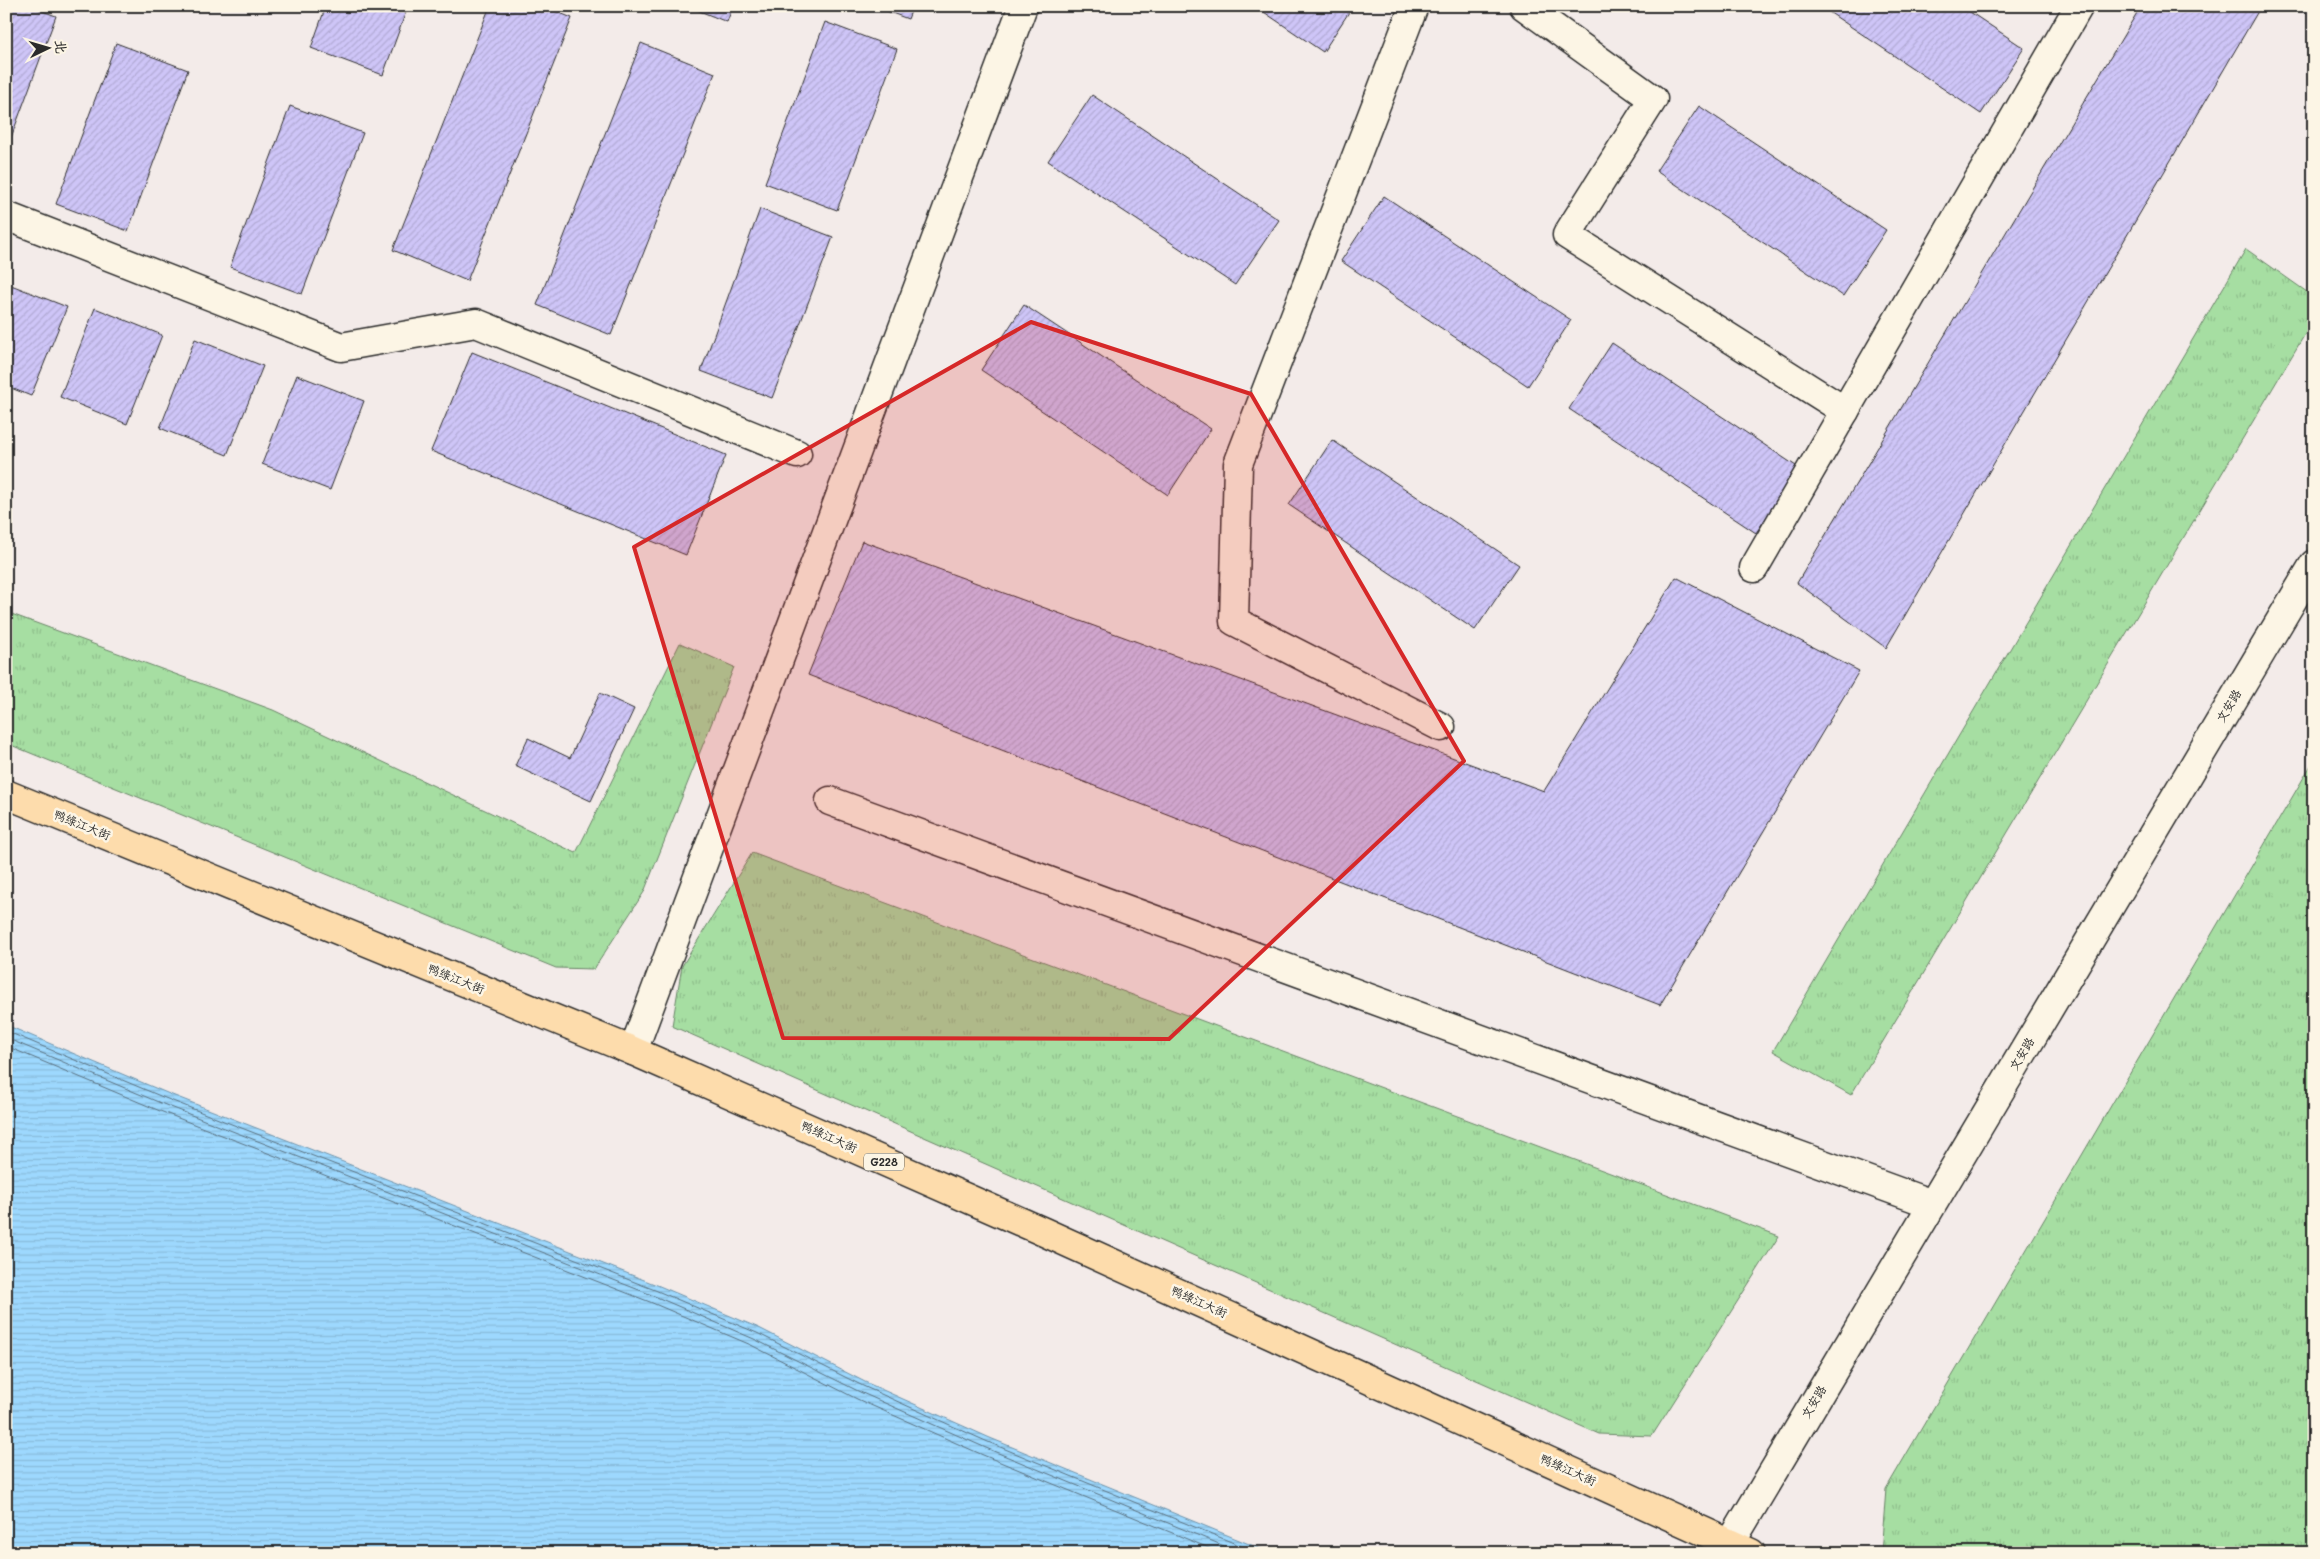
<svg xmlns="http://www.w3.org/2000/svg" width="2320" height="1559" font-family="Mali,'LXGW WenKai TC',sans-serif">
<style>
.grass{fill:url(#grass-tufts);stroke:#688466}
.water{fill:url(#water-rules);stroke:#6f93aa}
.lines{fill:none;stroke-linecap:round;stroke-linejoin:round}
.shore{stroke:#59707f;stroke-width:1}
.building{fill:url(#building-hatch);stroke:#2b2b2b}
.minor-casing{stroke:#2b2b2b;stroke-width:31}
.secondary-casing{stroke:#2b2b2b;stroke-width:31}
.trunk-casing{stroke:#2b2b2b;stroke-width:31}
.minor{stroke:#fcf5e5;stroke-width:28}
.secondary{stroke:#fcf5e5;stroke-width:28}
.trunk{stroke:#fddcac;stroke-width:28}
.marked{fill:#d62828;fill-opacity:0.2;stroke:#d62828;stroke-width:4;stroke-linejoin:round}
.labels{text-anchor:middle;stroke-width:5;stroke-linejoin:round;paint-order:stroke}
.shield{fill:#fcf5e5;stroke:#6a6863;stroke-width:1}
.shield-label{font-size:11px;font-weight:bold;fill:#2b2b2b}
.street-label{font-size:12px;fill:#2b2b2b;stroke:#fcf5e5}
</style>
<defs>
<pattern id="grass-tufts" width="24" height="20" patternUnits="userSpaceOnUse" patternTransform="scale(1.25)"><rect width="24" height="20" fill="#a6dea2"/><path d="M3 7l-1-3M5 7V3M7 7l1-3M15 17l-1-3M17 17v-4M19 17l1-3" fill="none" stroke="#8fbf8c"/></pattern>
<pattern id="water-rules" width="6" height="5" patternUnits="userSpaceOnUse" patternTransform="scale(1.25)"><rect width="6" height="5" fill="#9dd8fe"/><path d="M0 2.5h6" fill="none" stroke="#87bada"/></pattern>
<pattern id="building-hatch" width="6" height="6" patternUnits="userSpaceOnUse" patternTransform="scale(1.25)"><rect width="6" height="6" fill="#cec5f7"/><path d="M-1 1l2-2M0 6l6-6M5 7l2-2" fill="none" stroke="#b1a9d4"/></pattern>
</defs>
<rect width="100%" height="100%" fill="#f3ebe9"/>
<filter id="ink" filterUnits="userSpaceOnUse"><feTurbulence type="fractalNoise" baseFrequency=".02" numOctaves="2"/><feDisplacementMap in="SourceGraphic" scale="10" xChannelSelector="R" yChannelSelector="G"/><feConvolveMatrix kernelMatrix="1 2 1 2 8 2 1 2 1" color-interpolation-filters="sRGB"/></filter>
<g filter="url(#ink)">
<g class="grass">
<polygon points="2246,249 2314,297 2314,319 1851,1095 1773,1051"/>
<polygon points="6,612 273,710 576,853 680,643 734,667 644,892 594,969 556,968 6,743"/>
<polygon points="2314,760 2314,1553 1881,1553 1886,1489"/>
<polygon points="752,853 1779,1236 1652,1436 1599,1434 672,1026 682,966"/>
</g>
<polygon class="water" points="6,1025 167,1093 657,1285 759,1328 865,1382 990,1438 1271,1553 6,1553"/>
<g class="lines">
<g class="shore">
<polyline points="6,1031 165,1098 655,1290 757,1333 863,1386 988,1442 1258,1553"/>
<polyline points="6,1038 163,1104 652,1295 754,1339 860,1392 986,1448 1241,1553"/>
<polyline points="6,1046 160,1111 650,1302 751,1345 857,1399 983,1455 1221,1553"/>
</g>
</g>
<g class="building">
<polygon points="6,6 29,6 56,16 6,151"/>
<polygon points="326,6 408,6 383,75 311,48"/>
<polygon points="490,6 543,6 572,18 467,281 393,250"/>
<polygon points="687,6 733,6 727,22"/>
<polygon points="873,6 913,6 908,19"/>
<polygon points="1255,6 1353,6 1323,52"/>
<polygon points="1820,6 1961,6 2024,48 1981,114"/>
<polygon points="2141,6 2261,6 1886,648 1797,583"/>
<polygon points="825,22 897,49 837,210 765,183"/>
<polygon points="116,43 188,70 128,231 56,204"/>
<polygon points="641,43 715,73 611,335 537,305"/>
<polygon points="1092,95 1279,220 1235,285 1048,161"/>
<polygon points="290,106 363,133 302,294 230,267"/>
<polygon points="1699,106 1886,230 1843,296 1656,171"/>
<polygon points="1384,196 1571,320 1528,386 1341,261"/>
<polygon points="760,209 833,237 772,398 701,371"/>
<polygon points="6,283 67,307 31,396 6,386"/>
<polygon points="1024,305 1211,429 1168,495 981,370"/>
<polygon points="95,308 162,335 127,424 60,397"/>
<polygon points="195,339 263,366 227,455 160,428"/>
<polygon points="1612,343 1799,468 1756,533 1569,409"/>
<polygon points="472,352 726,455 686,555 431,451"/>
<polygon points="297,375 364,401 330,490 262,464"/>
<polygon points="1332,440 1519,565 1475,630 1289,505"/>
<polygon points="862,541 1544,791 1676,577 1859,671 1660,1005 808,675"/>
<polygon points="600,693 634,709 591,801 515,766 528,738 570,758"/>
</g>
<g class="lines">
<defs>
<g id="minor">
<polyline points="1414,6 1238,464 1234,621 1441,727"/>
<polyline points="1524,6 1653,99 1567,235 1845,411"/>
<polyline points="6,216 341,347 476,323 797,454"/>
<polyline points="1754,568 2079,6"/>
<polyline points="830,801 1932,1204"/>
<polyline points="633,1051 1023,6"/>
</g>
<polyline id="secondary" points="1730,1544 2314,564"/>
<polyline id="trunk" points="6,794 633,1051 1044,1232 1751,1553"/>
</defs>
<use href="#minor" class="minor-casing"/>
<use href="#secondary" class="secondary-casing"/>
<use href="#trunk" class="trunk-casing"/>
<use href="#minor" class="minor"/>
<use href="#secondary" class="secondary"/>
<use href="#trunk" class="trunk"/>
</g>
</g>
<path class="marked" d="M 1031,322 L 1251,394 L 1464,761 L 1169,1039 L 783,1038 L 634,547 Z"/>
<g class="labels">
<rect class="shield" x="864" y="1153.5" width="40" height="17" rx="4"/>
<g class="shield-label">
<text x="884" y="1166">G228</text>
</g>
<g class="street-label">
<text transform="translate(2229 706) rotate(-59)" y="4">文安路</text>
<text transform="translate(82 825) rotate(22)" y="4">鸭绿江大街</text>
<text transform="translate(456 979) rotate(22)" y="4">鸭绿江大街</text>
<text transform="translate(2022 1054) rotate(-59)" y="4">文安路</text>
<text transform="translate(829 1137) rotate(24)" y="4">鸭绿江大街</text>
<text transform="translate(1199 1302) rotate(24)" y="4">鸭绿江大街</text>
<text transform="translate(1814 1402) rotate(-59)" y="4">文安路</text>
<text transform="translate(1568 1470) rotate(24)" y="4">鸭绿江大街</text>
</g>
</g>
<rect width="2320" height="1559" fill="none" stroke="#fcf5e5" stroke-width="25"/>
<rect x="12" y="12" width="2295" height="1534" fill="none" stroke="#2b2b2b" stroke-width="2" filter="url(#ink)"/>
<g transform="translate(48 48) rotate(85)" stroke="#fcf5e5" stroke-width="4" paint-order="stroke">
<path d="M0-4L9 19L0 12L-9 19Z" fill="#2b2b2b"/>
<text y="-8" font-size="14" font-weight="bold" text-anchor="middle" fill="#2b2b2b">北</text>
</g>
</svg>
